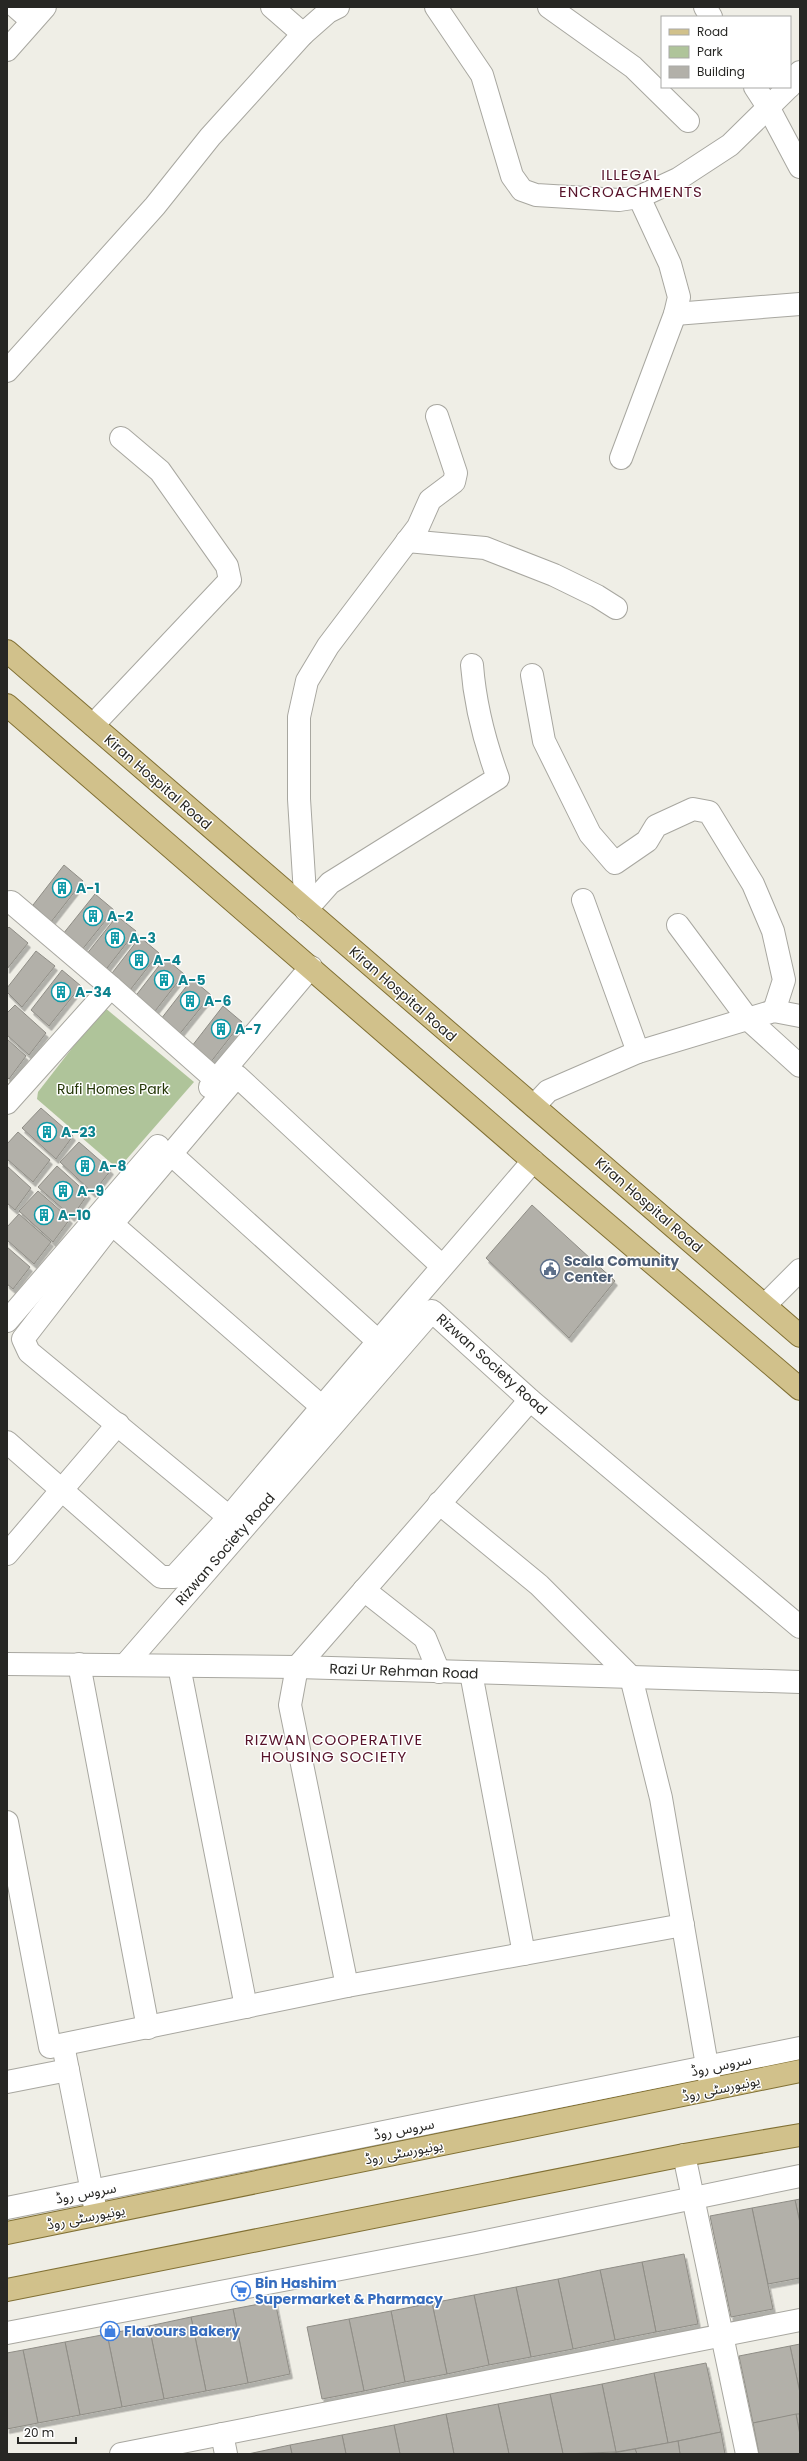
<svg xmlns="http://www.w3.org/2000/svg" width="807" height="2461" font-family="Poppins,'Noto Sans Arabic',sans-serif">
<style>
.green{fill:#afc49a}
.building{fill:#b2b0a9;stroke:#8f8d86;filter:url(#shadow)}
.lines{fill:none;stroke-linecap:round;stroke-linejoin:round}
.minor-casing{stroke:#a8a7a0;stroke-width:24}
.major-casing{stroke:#817034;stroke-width:24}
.minor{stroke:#fff;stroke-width:22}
.major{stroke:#d1c18b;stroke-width:22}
.labels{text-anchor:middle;stroke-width:3;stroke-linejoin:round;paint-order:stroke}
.street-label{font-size:14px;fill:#272724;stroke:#fff}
.culture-label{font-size:14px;font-weight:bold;fill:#0d838f;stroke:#fff;text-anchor:start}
.park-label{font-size:14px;fill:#243707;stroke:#fff}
.service-label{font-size:14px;font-weight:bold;fill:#4e5e75;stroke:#fff;text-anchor:start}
.shop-label{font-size:14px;font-weight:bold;fill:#366cbe;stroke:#fff;text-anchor:start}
.neighbourhood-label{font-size:15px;letter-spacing:1px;fill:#57132a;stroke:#fff}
</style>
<defs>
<filter id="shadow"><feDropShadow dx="2.5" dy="4.5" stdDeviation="0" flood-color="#0004"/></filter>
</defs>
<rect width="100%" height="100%" fill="#efeee6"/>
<polygon class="green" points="104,1007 194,1082 118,1169 37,1099 38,1092"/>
<g class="building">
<polygon points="64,865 83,881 51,922 33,905"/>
<polygon points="95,894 114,910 81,951 63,934"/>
<polygon points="117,916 136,931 104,972 86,955"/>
<polygon points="9,927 28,943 7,969 7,929"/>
<polygon points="140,937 159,953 127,994 109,977"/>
<polygon points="36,951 55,966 22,1007 7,992 7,988"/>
<polygon points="165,958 184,974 152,1015 134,998"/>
<polygon points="62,970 81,986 49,1026 31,1010"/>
<polygon points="192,979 211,995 178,1036 161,1019"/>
<polygon points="15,1005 46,1033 29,1055 7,1035 7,1013"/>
<polygon points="223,1006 242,1022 210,1063 192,1046"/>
<polygon points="7,1039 26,1056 9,1079 7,1077"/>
<polygon points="41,1108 73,1136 56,1159 22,1128"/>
<polygon points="18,1132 50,1160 33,1182 7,1159 7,1144"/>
<polygon points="79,1142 111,1170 93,1193 60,1162"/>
<polygon points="7,1166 31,1188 15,1210 7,1203"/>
<polygon points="57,1166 88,1194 72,1217 38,1187"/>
<polygon points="38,1191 70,1219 53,1242 19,1211"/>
<polygon points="532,1205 615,1281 569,1338 486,1258"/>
<polygon points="19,1214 51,1242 34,1264 7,1240 7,1227"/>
<polygon points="7,1247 30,1267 13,1289 7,1284"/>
<polygon points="800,2199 800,2223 795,2200"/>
<polygon points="795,2200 800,2223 800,2278 768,2284 752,2208"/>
<polygon points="752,2208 773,2309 731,2317 710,2216"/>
<polygon points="684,2254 698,2324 656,2332 642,2262"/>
<polygon points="642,2262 656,2332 615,2340 600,2270"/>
<polygon points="600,2270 615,2340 573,2349 558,2279"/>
<polygon points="558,2279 573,2349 531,2357 516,2287"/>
<polygon points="516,2287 531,2357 489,2365 474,2295"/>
<polygon points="474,2295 489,2365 447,2374 432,2303"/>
<polygon points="275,2301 290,2374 248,2383 233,2309"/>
<polygon points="432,2303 447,2374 405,2382 391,2311"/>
<polygon points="233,2309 248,2383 206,2391 191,2317"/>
<polygon points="391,2311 405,2382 364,2391 349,2319"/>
<polygon points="191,2317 206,2391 164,2399 149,2326"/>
<polygon points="349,2319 364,2391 322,2399 307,2327"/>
<polygon points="149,2326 164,2399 122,2407 107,2334"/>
<polygon points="107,2334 122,2407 80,2415 65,2342"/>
<polygon points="65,2342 80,2415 38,2423 23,2350"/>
<polygon points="800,2344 800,2393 790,2346"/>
<polygon points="790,2346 800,2393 800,2414 753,2423 739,2356"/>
<polygon points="23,2350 38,2423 7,2429 7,2353"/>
<polygon points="706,2363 721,2432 668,2443 654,2373"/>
<polygon points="654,2373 668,2443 616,2452 602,2384"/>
<polygon points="602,2384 616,2452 563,2454 550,2394"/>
<polygon points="550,2394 563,2454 509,2454 498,2404"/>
<polygon points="498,2404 509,2454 454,2454 446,2414"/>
<polygon points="446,2414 454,2454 400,2454 394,2425"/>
<polygon points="796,2414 800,2414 800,2435"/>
<polygon points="796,2414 800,2435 800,2454 759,2454 753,2423"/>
<polygon points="394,2425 400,2454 346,2454 342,2435"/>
<polygon points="721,2432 725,2454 680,2454 678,2441"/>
<polygon points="342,2435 346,2454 292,2454 290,2445"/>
<polygon points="678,2441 680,2454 637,2454 635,2449"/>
<polygon points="290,2445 292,2454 248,2454"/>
<polygon points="635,2449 637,2454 608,2454"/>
</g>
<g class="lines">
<defs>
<g id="minor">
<polyline points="16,7 32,21"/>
<polyline points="272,7 303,34"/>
<polyline points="436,7 482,75 512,176 522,190 536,195 619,200 639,197 678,179 730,145 789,87"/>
<polyline points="549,7 633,67 688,121"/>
<polyline points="705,7 711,17"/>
<polyline points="7,50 45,7"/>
<polyline points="790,86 800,72"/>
<polyline points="755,87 768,107 800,167"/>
<polyline points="675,314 800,304"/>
<polyline points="7,371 155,206 210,137 303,34 328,12 338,7"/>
<polyline points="621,458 675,314 679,297 670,264 639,197"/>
<polyline points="407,541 485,548 554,575 597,596 616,608"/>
<polyline points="532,675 544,741 590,834 615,863 647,841 656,826 693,809 709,812 753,884 773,931 784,980 774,1011"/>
<polyline points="93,725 230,580 227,566 160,471 121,438"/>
<polyline points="583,900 638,1052"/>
<polyline points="7,903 11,902 111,987 216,1080"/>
<polyline points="306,910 299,799 299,717 307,681 328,646 418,527 430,500 454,482 456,473 437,416"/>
<path d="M 306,910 L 330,883 L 498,778 C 484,740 475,705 472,665"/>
<polyline points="678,925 748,1019 800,1066"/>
<polyline points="210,1087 311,967"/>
<polyline points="7,1103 111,987"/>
<polyline points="534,1106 548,1091 638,1052 774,1011 800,1016"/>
<polyline points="171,1154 379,1342"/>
<polyline points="112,1224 321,1406"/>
<path d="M 442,1266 L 237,1076 L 112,1224 L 23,1339 L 29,1352 L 229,1517 C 329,1397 432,1280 533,1161"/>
<polyline points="765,1305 800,1270"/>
<polyline points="7,1321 158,1146"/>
<polyline points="7,1442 161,1577 174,1577 229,1517"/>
<polyline points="439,1503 539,1585 631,1677 661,1798 710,2083"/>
<polyline points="7,1554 118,1424"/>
<polyline points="364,1590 425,1638 439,1672"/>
<polyline points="7,1664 297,1667 800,1682"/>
<polyline points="79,1664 148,2028"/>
<polyline points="125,1665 432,1311 530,1400 800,1627"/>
<polyline points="179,1666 246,2007"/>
<polyline points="471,1673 524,1954"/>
<polyline points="7,1822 50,2047 347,1986 683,1925"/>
<polyline points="347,1986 290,1705 297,1667 530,1400"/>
<polyline points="63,2045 95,2207"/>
<polyline points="7,2082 68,2070"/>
<polyline points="684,2155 747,2454"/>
<polyline points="7,2208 800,2048"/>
<polyline points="7,2333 476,2243 800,2176"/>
<polyline points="222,2434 226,2454"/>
<polyline points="121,2454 800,2320"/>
</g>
<g id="major">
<polyline points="7,651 800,1336"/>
<polyline points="7,705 533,1161 800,1389"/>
<polyline points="7,2233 800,2071"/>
<polyline points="7,2290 684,2155 800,2135"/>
</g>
</defs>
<use href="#minor" class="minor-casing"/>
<use href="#major" class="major-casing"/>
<use href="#minor" class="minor"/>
<use href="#major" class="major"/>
</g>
<defs>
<symbol id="building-ring" viewBox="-11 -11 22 22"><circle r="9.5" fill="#fff" stroke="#0f9aa8" stroke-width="1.5"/><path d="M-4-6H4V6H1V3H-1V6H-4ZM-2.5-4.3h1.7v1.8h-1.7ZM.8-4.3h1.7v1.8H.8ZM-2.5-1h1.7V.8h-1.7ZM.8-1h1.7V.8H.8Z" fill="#0f9aa8"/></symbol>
<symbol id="civic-ring" viewBox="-11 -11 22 22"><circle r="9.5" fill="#fff" stroke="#5c6f8a" stroke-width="1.5"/><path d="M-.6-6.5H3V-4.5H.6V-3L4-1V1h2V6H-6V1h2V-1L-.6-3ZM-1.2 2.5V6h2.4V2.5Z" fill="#5c6f8a"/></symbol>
<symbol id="supermarket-ring" viewBox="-11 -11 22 22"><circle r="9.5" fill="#fff" stroke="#3f7fe0" stroke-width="1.5"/><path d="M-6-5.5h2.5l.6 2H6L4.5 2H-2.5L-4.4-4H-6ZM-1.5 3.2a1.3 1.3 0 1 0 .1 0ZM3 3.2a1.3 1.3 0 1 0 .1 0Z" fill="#3f7fe0"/></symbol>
<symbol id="shop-ring" viewBox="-11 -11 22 22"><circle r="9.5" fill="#fff" stroke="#3f7fe0" stroke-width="1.5"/><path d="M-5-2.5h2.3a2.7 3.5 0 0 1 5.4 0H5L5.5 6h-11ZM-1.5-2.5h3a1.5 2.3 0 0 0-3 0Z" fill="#3f7fe0"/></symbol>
</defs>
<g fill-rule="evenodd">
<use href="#building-ring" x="51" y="877" width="22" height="22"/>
<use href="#building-ring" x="82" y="905" width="22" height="22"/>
<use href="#building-ring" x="104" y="927" width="22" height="22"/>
<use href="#building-ring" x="128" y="949" width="22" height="22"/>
<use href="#building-ring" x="153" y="969" width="22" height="22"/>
<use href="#building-ring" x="50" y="981" width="22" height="22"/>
<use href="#building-ring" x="179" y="990" width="22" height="22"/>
<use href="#building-ring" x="210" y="1018" width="22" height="22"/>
<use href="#building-ring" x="36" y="1121" width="22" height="22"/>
<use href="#building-ring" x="74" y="1155" width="22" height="22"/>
<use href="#building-ring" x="52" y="1180" width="22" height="22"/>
<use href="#building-ring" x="33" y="1204" width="22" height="22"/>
<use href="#civic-ring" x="539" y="1258" width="22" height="22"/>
<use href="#supermarket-ring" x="230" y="2280" width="22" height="22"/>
<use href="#shop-ring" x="99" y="2320" width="22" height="22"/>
</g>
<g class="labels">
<g class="street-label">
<text transform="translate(158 782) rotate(41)" y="5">Kiran Hospital Road</text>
<text transform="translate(403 994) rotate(41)" y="5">Kiran Hospital Road</text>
<text transform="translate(649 1205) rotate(41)" y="5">Kiran Hospital Road</text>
<text transform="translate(492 1364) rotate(42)" y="5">Rizwan Society Road</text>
<text transform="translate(225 1549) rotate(-49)" y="5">Rizwan Society Road</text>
<text transform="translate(404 1671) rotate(2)" y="5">Razi Ur Rehman Road</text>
<text transform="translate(721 2065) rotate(-12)" y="5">سروس روڈ</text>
<text transform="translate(721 2088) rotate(-12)" y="5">یونیورسٹی روڈ</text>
<text transform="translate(404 2129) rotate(-11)" y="5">سروس روڈ</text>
<text transform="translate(404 2152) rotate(-11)" y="5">یونیورسٹی روڈ</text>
<text transform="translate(86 2193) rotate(-11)" y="5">سروس روڈ</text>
<text transform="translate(86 2217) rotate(-11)" y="5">یونیورسٹی روڈ</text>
</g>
<g class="culture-label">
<text x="76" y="893">A-1</text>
<text x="107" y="921">A-2</text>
<text x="129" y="943">A-3</text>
<text x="153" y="965">A-4</text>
<text x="178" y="985">A-5</text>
<text x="75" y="997">A-34</text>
<text x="204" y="1006">A-6</text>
<text x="235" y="1034">A-7</text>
<text x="61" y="1137">A-23</text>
<text x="99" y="1171">A-8</text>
<text x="77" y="1196">A-9</text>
<text x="58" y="1220">A-10</text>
</g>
<g class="park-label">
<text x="113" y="1094">Rufi Homes Park</text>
</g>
<g class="service-label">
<text x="564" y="1266">Scala Comunity<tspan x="564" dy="16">Center</tspan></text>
</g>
<g class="shop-label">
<text x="255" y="2288">Bin Hashim<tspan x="255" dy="16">Supermarket &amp; Pharmacy</tspan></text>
<text x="124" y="2336">Flavours Bakery</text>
</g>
<g class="neighbourhood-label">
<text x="631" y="180">ILLEGAL<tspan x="631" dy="17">ENCROACHMENTS</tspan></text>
<text x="334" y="1745">RIZWAN COOPERATIVE<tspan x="334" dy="17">HOUSING SOCIETY</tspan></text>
</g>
</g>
<rect width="807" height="2461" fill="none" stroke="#272724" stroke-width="16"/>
<rect x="661" y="16" width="130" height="72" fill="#ffffff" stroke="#a9a9a7"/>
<rect x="669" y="29" width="20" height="6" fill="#d1c18b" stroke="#a9a9a7"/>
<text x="697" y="36" font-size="12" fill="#272724">Road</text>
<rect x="669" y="46" width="20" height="12" fill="#afc49a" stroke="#a9a9a7"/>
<text x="697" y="56" font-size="12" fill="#272724">Park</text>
<rect x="669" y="66" width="20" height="12" fill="#b2b0a9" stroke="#a9a9a7"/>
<text x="697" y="76" font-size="12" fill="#272724">Building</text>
<path d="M18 2437v6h58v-6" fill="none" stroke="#272724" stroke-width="2"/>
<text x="24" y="2437" font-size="12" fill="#272724" stroke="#ffffff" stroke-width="3" paint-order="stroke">20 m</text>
</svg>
